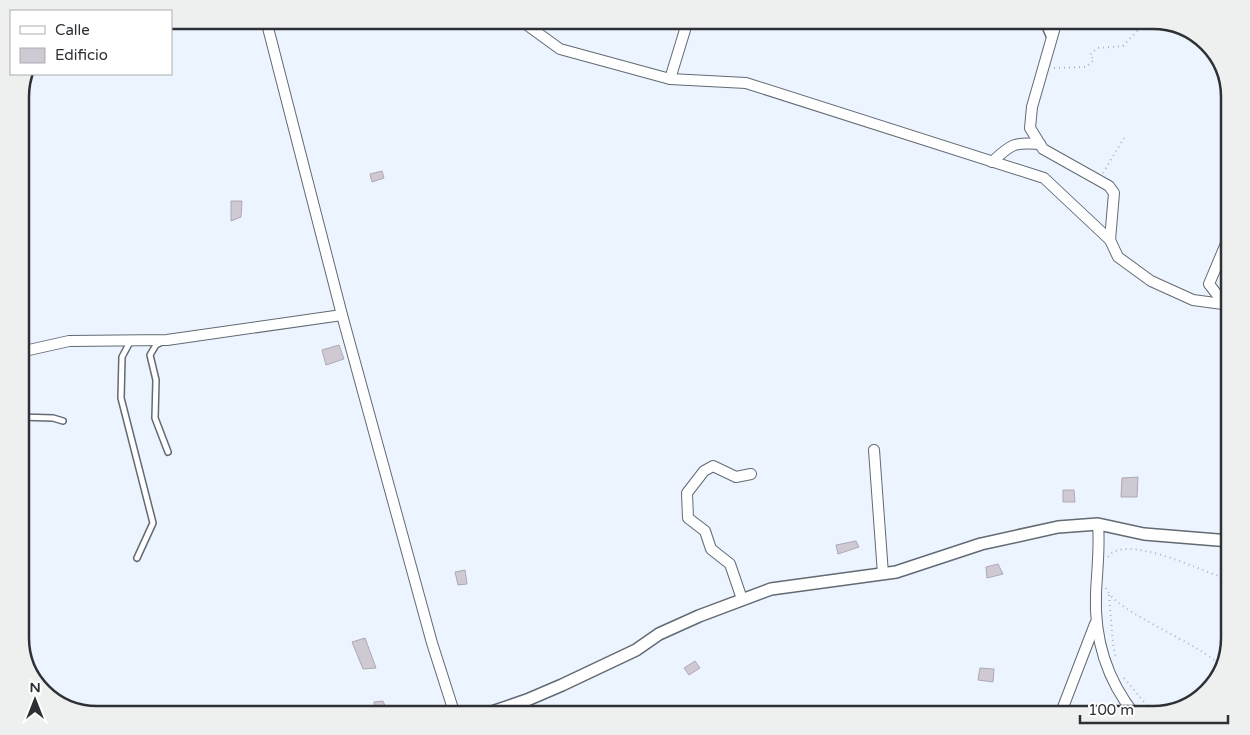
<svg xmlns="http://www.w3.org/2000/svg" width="1250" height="735" font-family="'Varela Round',sans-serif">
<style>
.building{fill:#cfc9d4;stroke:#aea8b2}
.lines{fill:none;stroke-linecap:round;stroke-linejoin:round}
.service-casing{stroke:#626a72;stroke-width:8}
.minor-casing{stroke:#626a72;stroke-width:12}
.tertiary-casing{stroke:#626a72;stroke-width:14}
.path{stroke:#adb4bd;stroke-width:2;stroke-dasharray:1 4;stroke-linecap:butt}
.service{stroke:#fff;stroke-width:5}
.minor{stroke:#fff;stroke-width:10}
.tertiary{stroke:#fff;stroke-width:11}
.rim{fill:none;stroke:#2d3135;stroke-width:2.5}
</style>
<rect width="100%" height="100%" fill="#ecf5ff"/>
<g class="building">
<polygon points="382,171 384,178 372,182 370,174"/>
<polygon points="231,201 242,201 241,217 231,221"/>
<polygon points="339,345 344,359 326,365 322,350"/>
<polygon points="1138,477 1137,497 1121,497 1122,478"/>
<polygon points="1063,490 1074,490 1075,502 1063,502"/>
<polygon points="856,541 859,547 838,554 836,545"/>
<polygon points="998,564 1003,574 987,578 986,567"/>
<polygon points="465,570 467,584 458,585 455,572"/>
<polygon points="365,638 376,668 363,669 352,642"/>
<polygon points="695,661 700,668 689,675 684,668"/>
<polygon points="980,668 994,669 993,682 978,680"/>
<polygon points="383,701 387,710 375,712 374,702"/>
</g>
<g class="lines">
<defs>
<g id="service">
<polyline points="1042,20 1050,38"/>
<polyline points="131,340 122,357 121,398 153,523 137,558"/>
<polyline points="160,343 156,345 150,355 156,380 155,418 168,452"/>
<polyline points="20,417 53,418 63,421"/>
</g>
<g id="minor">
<polyline points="266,20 342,315 432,643 455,715"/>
<polyline points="520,20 560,49 670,79 746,83 1044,178 1110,240 1118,257 1151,281 1193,300 1230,305"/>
<polyline points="1057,20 1032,107 1030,128 1043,149 1109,186 1114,193 1110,240"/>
<polyline points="670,79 688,20"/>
<path d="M 992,162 C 1011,144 1014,142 1040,144"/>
<polyline points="1225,305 1209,284 1230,234"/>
<polyline points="20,352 69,341 167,340 342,315"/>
<polyline points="874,450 883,574"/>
<path d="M 1098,524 C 1100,548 1097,570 1096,593 C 1094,638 1107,680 1135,715"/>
<polyline points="742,599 730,564 711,549 705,531 688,518 687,493 704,471 713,466 736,477 751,474"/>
<polyline points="1060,715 1095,624"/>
</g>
<polyline id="tertiary" points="483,715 527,700 562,685 636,650 659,634 699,616 771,589 896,572 981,544 1058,527 1098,524 1144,534 1230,541"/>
</defs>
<use href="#service" class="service-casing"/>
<use href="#minor" class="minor-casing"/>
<use href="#tertiary" class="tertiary-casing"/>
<g class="path">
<polyline points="1054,68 1086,67 1094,60 1090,55 1097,48 1123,46 1141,27 1164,30 1180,27"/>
<polyline points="1103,173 1124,138"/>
<path d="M 1108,557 C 1124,533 1199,570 1222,577"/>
<path d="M 1106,588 C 1114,612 1200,643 1222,667"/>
<polyline points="1109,595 1113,644 1116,659"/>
<polyline points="1124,678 1155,715"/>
</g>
<use href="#service" class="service"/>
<use href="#minor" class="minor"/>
<use href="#tertiary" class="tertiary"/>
</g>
<path d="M0 0H1250V735H0ZM97 29H1153A68 68 0 0 1 1221 97V638A68 68 0 0 1 1153 706H97A68 68 0 0 1 29 638V97A68 68 0 0 1 97 29Z" fill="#eeefef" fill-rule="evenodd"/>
<path class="rim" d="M97 29H1153A68 68 0 0 1 1221 97V638A68 68 0 0 1 1153 706H97A68 68 0 0 1 29 638V97A68 68 0 0 1 97 29Z"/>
<rect x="10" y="10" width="162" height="65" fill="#ffffff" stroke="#abadae"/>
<rect x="20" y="26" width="25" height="8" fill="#ffffff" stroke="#abadae"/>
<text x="55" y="35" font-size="15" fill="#2d3135">Calle</text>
<rect x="20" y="48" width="25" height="15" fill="#cfc9d4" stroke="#abadae"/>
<text x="55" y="60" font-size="15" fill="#2d3135">Edificio</text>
<g transform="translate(35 700)" stroke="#ffffff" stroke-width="4" paint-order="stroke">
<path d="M0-4L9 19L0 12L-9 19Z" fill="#2d3135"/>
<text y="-8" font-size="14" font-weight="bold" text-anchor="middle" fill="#2d3135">N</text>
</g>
<path d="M1080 715v8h148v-8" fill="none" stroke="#2d3135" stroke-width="2.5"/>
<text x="1088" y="715" font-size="15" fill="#2d3135" stroke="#ffffff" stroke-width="4" paint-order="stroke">100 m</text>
</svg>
